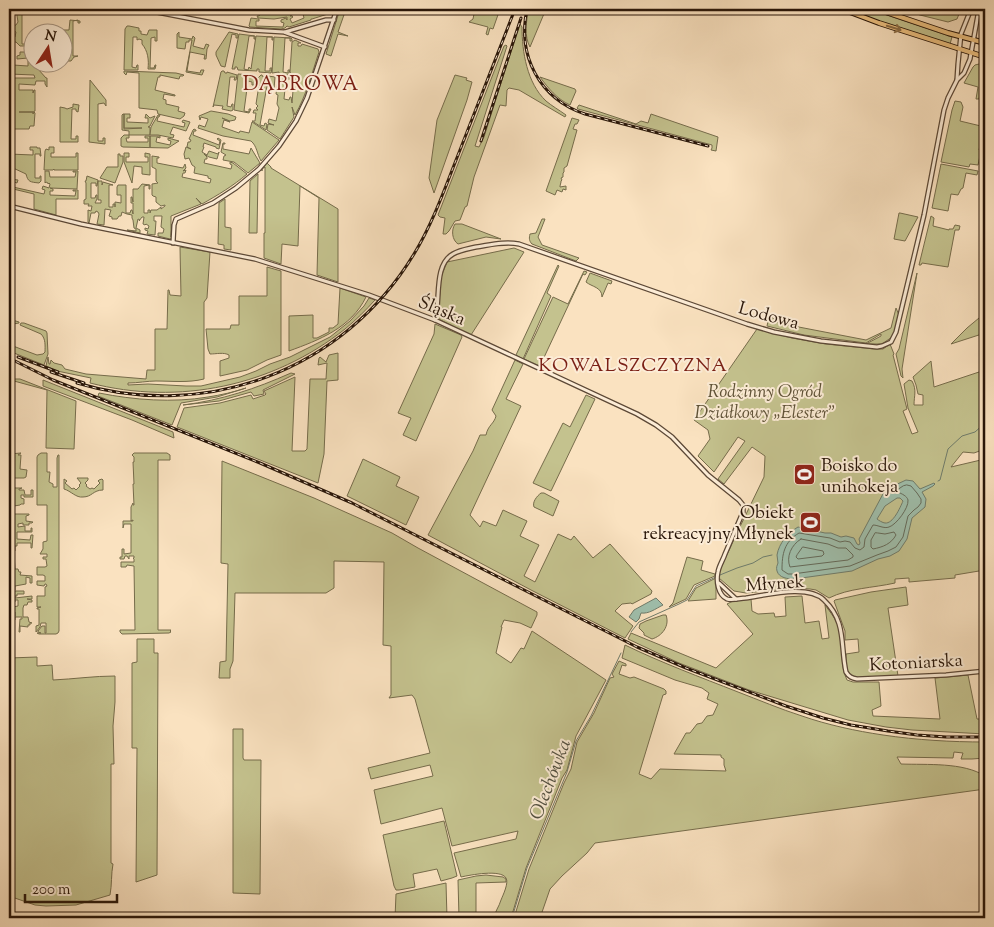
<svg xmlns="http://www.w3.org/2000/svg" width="994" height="927" font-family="'Sorts Mill Goudy',serif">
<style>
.green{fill:#c4c28e;stroke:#766c4b}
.water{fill:#9fbfac;stroke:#6f7b6a;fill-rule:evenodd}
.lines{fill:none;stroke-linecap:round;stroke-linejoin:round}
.shore{stroke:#646a5a;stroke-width:1}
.stream{stroke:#6f7b6a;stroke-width:1}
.minor-casing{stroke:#5c4836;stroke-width:5.5}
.major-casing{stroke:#281508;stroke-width:6}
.minor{stroke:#fcecd6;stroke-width:3}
.major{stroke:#edc180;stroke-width:4}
.rail-casing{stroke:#281508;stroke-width:3}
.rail{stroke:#fcecd6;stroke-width:1;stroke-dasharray:4;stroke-linecap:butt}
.oneway{stroke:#8a6b44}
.labels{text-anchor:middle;stroke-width:4;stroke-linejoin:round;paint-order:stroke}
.street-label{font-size:18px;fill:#281508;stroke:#fcecd6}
.park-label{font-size:18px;font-style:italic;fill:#5f5237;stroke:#fcecd6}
.poi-label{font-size:18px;fill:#281508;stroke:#fcecd6;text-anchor:start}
.neighbourhood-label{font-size:19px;letter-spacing:1px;fill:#7a1f14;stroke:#fcecd6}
.water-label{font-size:19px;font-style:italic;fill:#525041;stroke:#fcecd6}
.quarter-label{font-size:20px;letter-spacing:1px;fill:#7a1f14;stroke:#fcecd6}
</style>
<rect width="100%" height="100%" fill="#fae2c0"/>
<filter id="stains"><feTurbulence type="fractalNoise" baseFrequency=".004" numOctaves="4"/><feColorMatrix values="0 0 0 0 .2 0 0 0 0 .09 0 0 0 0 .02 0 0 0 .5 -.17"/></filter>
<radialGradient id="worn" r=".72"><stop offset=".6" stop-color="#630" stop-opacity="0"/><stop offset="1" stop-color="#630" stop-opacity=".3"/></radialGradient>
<g class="green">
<polygon points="16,9 22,9 22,44 26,44 27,41 29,41 28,46 20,46 16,42 13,42 13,37 15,37 16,32 14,31 13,26 16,25 18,22"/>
<polygon points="258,9 293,9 294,10 292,11 292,12 295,12 296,13 290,16 292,16 293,17 290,19 292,23 304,18 303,14 300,14 299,13 302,12 305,14 305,9 307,9 306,10 310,13 313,9 333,9 331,13 312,19 311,19 311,20 289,27 287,26 285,28 281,29 250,27 249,26 251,18 259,19 259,21 256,21 256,26 283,27 284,23 281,22 281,20 286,18 287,20 287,17 274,19 258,18 257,16 259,16 260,14 257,13"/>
<polygon points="340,9 346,9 338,32 348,36 338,34 331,56 326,54"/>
<polygon points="475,9 500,9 493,29 490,28 488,35 486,34 488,27 469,22 473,19"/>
<path d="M 529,9 L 546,9 L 530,47 C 524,37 526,20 529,9 Z"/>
<polygon points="849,9 869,9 952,37 950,44 879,21"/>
<polygon points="901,9 961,9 957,19 948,22 920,15"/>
<polygon points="70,20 80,21 80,23 78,23 78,20 73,21 73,56 78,56 74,57 71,61 67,61 68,59 65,59 64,55 65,60 63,60 63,46 65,46 64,38 66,35 63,33 62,30 69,30"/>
<path d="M 520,24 L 522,27 C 522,52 527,83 546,101 C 552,106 559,110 566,115 L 565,117 L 519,90 L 509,88 L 507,90 L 506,106 L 500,105 L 474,177 L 467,206 L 465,207 L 460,220 L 455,221 L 449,231 L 446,234 L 443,234 L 445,218 L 440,217 L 438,215 L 504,46 L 506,45 L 507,46 L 475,146 L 479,147 L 484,137 L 519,26 Z"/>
<path d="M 129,26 L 139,28 L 139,31 L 141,31 L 141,34 L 147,35 L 149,30 L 157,30 L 157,41 L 155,41 L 155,37 L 151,38 L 150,68 L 154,68 L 155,65 L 156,65 L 155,69 L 148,69 C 149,60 148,51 142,44 L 142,40 L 139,39 L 137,40 L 137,37 L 133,37 L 132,67 L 136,68 L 137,65 L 138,65 L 138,70 L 124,70 L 125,29 L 127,26 Z"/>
<polygon points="179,32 179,37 192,39 193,36 195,38 193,46 204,49 206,44 209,45 207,49 206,59 204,59 205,55 190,52 187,71 200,73 201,70 204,70 202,75 186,72 192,40 189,40 189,42 186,42 185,49 177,48 177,34"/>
<polygon points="229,32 238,34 238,38 236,38 236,35 232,34 225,67 221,66 216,55 216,52"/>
<polygon points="239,34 255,36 255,39 254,39 254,36 249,36 244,69 248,70 249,67 251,69 256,36 273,37 273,40 272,40 272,37 267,37 265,71 270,71 270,68 272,68 271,73 259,72 259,69 257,69 257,71 238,70 237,67 235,67 235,69 232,69"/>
<polygon points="274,37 291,38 292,39 292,41 290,41 290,38 285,38 283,72 288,73 288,70 290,70 289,73 288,75 279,74 279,72 272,73"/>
<path d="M 295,40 L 301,43 L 298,43 L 298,46 L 301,46 L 302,44 L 318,49 L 319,52 C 312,73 306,96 295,115 L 292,107 L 294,117 L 280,139 L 267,130 L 268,124 L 274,125 L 268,123 L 269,119 L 276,121 L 279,108 L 277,104 L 278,95 L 276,94 L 278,80 L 289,78 L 289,76 L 292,77 L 292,82 L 291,82 L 291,79 L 286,79 L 284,99 L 289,100 L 290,97 L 291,97 L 292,103 L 294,78 L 290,72 L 292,42 Z"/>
<polygon points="20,52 29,52 32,57 32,62 36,63 38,69 46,78 47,78 47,87 45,84 45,81 36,81 35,85 19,84 19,90 33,90 33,93 34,90 35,90 35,111 33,112 19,112 33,112 33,114 34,112 35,113 34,126 30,126 29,129 9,129 9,85 13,85 14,83 9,83 9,78 35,78 34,75 9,74 9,59 10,59 10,64 13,64 13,65 28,66 28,58 17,59 17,56 20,55"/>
<polygon points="979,64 985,65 985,78 983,78 979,99 976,99 978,87 964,83 973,67 975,65"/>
<polygon points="124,71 176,73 184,75 183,76 180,76 179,79 160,75 160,77 158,77 155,90 175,95 175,96 164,94 163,99 166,100 166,104 179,107 178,111 185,113 184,116 180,119 158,114 157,110 139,108 139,73 127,72 126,75 124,73"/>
<polygon points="222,71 224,71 225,73 227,73 227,72 237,75 236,80 234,80 235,77 230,77 227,106 231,107 232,104 233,104 233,110 231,111 222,109 223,106 214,105 213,107 221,72"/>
<polygon points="238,74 253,75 255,77 254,85 252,85 252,82 248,81 244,111 249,112 249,109 251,109 249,113 234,110"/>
<polygon points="261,75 262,75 263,77 268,76 275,77 274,89 272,89 272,86 267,86 260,125 264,126 265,123 267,124 266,130 252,121 255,121 256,113 253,113 254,110 258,110 256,108 258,106 256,104 259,85 257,85 257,79"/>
<polygon points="455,75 467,78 466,80 472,82 467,100 434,193 429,178 437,120"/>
<path d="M 540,77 L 575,89 L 576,91 L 570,105 C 557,99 548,88 540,77 Z"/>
<polygon points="90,80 106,100 106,106 104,103 98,104 98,141 103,141 103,138 105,138 105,144 89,142"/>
<polygon points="955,101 961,102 963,107 960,121 985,127 983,141 981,141 979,150 981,151 978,165 970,164 969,167 941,162 952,110"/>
<polygon points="73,104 79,105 78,112 76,111 76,109 72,109 71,139 76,139 76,136 78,136 78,142 60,142 60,107 65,108 67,109 73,107"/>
<polygon points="579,105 636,124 641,121 648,123 651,114 718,137 716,151 711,150 712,148 712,145 578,109 577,108"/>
<path d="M 211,111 L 228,114 L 236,117 L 235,120 L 230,121 L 222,118 L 230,122 L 224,120 L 222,127 L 239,133 L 240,131 L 249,133 L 252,122 L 279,140 L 261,161 C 257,154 257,146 251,141 L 223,136 L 198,128 L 199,125 L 205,127 L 208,119 L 201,117 L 200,120 L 199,116 Z"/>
<polygon points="123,114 124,114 124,129 142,128 124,128 124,114 130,114 130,118 127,118 127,122 148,123 148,118 145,118 146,114 150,118 155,116 150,126 148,127 150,127 150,135 129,135 129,131 122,130 122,115"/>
<polygon points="158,115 160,115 159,117 158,117 157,121 184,127 185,123 182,122 183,120 190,122 186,131 173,127 170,134 174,135 173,138 158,135 150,135 151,127"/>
<polygon points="572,118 579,120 577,124 575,124 573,129 577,130 567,166 564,168 564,172 563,173 563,177 561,178 562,180 561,181 561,182 560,186 560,187 566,186 566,190 563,189 562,192 557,190 555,195 546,191"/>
<path d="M 194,129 L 196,130 L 196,131 L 194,131 L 193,135 L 219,145 L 220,141 L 217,139 L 218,138 L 221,140 L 219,149 L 216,148 L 216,147 L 204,143 L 203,147 L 204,147 L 202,152 L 207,155 L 209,151 L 218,154 L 219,152 L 217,159 L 209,157 L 204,154 L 207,157 L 207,159 L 205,159 L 204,163 L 231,169 L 232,165 L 230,164 L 230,162 L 233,163 L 247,174 C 233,186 218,195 202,204 L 196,198 L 201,204 L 171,216 L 171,237 L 172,224 L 172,238 L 170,239 L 158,236 L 158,233 L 163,233 L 164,229 L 161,227 L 162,216 L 154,216 L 154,221 L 156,221 L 155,235 L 147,234 L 148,231 L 145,230 L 145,228 L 148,229 L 149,226 L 146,224 L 145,225 L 143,224 L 144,217 L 142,217 L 139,221 L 140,220 L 138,219 L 136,228 L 140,230 L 140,233 L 127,230 L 136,231 L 136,229 L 134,228 L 133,220 L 132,218 L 132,215 L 127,214 L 122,212 L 121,216 L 119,216 L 117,219 L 112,219 L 112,217 L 109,216 L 111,210 L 105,209 L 104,225 L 97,224 L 99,214 L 98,212 L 96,211 L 95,213 L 91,213 L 89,223 L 88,222 L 88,210 L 91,211 L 92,206 L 88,206 L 89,204 L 84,204 L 84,200 L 86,199 L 86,183 L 85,181 L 86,181 L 87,176 L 98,180 L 97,186 L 96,186 L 96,183 L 91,183 L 91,198 L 95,198 L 96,195 L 97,195 L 97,199 L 95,203 L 101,203 L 101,200 L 98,200 L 98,181 L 102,181 L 102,185 L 103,182 L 113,185 L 109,185 L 109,207 L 113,207 L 113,204 L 115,204 L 115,207 L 115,202 L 121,203 L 121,195 L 117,195 L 117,187 L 118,185 L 126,185 L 126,213 L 130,213 L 131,210 L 132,210 L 133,214 L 133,203 L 131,203 L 131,197 L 132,197 L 133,202 L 133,189 L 138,189 L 142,184 L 150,185 L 150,189 L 149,189 L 149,185 L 144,186 L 144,213 L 148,213 L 148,210 L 150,210 L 150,213 L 151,210 L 157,210 L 161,207 L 161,209 L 165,206 L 165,205 L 161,206 L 156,202 L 156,197 L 153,196 L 152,195 L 152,184 L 158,183 L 156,181 L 156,169 L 152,167 L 152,156 L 159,157 L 159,158 L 157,158 L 157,163 L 183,168 L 185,164 L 186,168 L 183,171 L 186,170 L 185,173 L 183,173 L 182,177 L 210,183 L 211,179 L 208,178 L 208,176 L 194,173 L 195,167 L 192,165 L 189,158 L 185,159 L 184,154 L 186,147 L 191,149 L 187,147 L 188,142 L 190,142 L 191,140 L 189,139 L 193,130 Z"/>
<polygon points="124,135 129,135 129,138 126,138 127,142 148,142 148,138 145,138 145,136 150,136 150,147 150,136 160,136 160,138 157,137 156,142 170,145 171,141 168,140 168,138 179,141 168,148 123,147 121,146 121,138"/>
<polygon points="223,143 225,143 225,144 223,144 223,149 249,154 251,148 260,163 248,173 234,162 223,160 224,156 226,155 221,152"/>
<path d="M 30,147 L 37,147 L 37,148 L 40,148 L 41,156 L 40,156 L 40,154 L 35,154 L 35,178 L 40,178 L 40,176 L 41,176 L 41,181 L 39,183 C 30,182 28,182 26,174 L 11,167 L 11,163 L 9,162 L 9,154 L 33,155 L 33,150 L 30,150 Z"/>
<polygon points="49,147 54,147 54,153 51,153 51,157 76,157 76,153 78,153 78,170 54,170 54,169 53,170 44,170 45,151 46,149 49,150"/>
<polygon points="124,153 129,153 129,157 126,157 126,162 148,162 148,157 145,157 145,153 150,154 150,175 142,174 142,167 134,166 132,183 124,162"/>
<polygon points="118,154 120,154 120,156 123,156 123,162 115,183 100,178 107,167 118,167"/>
<polygon points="267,163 271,167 271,168 338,209 338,282 317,275 319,198 300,186 298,246 282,244 281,264 264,258 264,233 265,233 265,167 262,169 262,171 262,169"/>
<polygon points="941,164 978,171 977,175 966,173 963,188 961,189 958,195 951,194 948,211 932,208"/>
<polygon points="45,171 49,171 50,177 75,177 76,172 73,172 73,171 78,171 77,189 50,188 53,189 53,191 50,191 50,195 75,196 76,191 73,191 73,190 78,190 78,199 56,199 56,215 34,209 34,194 9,188 9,176 10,176 10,180 11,179 18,180 17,183 14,182 13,187 44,194 45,190 42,189 43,186 49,188 50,184 49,183 48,184 48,183 46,182 45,183"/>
<polygon points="258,174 257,233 249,233 250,181"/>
<polygon points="225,199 225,227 231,228 231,250 224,249 224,245 218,244 219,203"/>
<polygon points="899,213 900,213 918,217 905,241 894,239"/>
<polygon points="931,216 934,218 933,226 949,230 949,229 953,229 955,225 960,226 959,230 955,230 948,267 922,263 921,265 919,265"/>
<path d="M 542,219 L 545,219 L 538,237 L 542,245 L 579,258 L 576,261 L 532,244 C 529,241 529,238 530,234 L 536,233 Z"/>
<path d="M 455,224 L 462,224 L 501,239 L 486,237 L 458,244 C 452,240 451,230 455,224 Z"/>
<path d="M 180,247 L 210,252 L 207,298 L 204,302 L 204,379 C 188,383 172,381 156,381 C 147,381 138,383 128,383 L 128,385 L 148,384 L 186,386 L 201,386 L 240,377 L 256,371 L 270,364 L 290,357 L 330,337 L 350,321 L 364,306 L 369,298 L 375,300 C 366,310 356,320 345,329 C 273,386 179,406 90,383 L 91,378 L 57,371 L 46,366 L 48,357 L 49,364 L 50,364 L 51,360 L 54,363 L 62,365 L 65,369 L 86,374 L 146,379 L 147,370 L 155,370 L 155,329 L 167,329 L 168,290 L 169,290 L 170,295 L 181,296 Z"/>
<polygon points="514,248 524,252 471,335 440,320 438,317 441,277 447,262"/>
<polygon points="558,265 559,266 547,293 551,296 523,359 516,355"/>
<path d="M 267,267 L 281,271 L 281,355 L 267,360 L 247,370 L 220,376 L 220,361 L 229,358 L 229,355 C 224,352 216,354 210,354 L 208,349 L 206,329 L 230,329 L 231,325 L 239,325 L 239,296 L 267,296 Z"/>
<polygon points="584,271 587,272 585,275 583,274 540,366 524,359 553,297 568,304"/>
<path d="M 590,273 L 612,281 L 611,284 L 608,283 L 602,297 C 602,287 592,287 586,282 Z"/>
<polygon points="917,273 902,369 903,378 901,376 896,354 899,349"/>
<path d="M 340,288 L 366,297 C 351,328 319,340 289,351 L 289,316 L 313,315 L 313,338 L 317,338 L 329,332 L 329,328 L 333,328 L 338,324 Z"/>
<polygon points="896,308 899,315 894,335 892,337 882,344 866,344 881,336 881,334 866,343 804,335 767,326 769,317 773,318 778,323 866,340 891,328"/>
<polygon points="985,313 985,333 951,344 967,328"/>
<path d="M 9,319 L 19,322 L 19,323 L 13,324 L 13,346 L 37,355 L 43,354 L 45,352 C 45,346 46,339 41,334 L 20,325 L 21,323 L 24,323 L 46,331 L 47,333 L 48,354 L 44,365 L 9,351 Z"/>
<polygon points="435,324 461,335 462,337 416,441 403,435 411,418 398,413 434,334"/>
<path d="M 757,329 L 792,338 L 826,344 L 875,349 L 883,349 L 890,344 L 894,354 L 893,355 L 907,409 L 903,411 L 912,434 L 918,432 L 908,408 L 904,384 L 909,380 L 912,381 C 917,390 914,396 914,405 L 923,405 L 923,395 L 918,394 L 916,385 L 913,377 L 931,361 L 934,387 L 985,370 L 985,449 L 974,453 L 963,452 L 951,467 L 985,459 L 985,570 L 955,575 L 955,578 L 909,582 L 909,578 L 895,579 L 895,583 C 873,588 849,588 829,598 L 816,590 L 810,589 L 794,588 L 746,593 L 734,591 L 719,578 L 719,572 L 736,535 L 764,477 L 765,456 L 752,447 L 724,484 L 718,479 L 745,441 L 738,437 L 714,472 L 698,456 L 710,439 L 708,430 L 694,420 Z"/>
<polygon points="338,353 338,380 327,381 324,454 318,483 177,427 184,408 220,403 251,395 253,399 265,395 266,394 264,391 295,377 292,451 305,451 307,449 310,379 326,379 327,363 318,365 319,358 320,357 326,362 329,355"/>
<path d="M 515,360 L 523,364 L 506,399 L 521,406 L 470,515 L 480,527 L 483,521 L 496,526 L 503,510 L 527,521 L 520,536 L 539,545 L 524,576 L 535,582 L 558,534 L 571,540 L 574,536 L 593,558 L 610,544 L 652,591 L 651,594 L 632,604 L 631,603 L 622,604 L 615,611 L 633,626 L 625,638 L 531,590 L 428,535 L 473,451 L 480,435 L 486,435 C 488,425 494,424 496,416 L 492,410 Z"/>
<path d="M 291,373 L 295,374 L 263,390 L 264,394 L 254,396 L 251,392 L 219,401 L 183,405 C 222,400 255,389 291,373 Z"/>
<polygon points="9,379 20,379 76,401 74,449 46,448 47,390 14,381 14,417 9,416"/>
<polygon points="43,380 173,432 174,438 132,420 43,386"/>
<path d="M 246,388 L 217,397 L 181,403 L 172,425 L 98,396 L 99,393 C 134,400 173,403 208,397 C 221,395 234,392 246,388 Z"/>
<polygon points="586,395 595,399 551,491 533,483 563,423 570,427"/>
<polygon points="21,453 18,455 21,455 20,469 27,470 26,477 24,478 14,478 14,468 11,467 9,468 10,460 9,457 11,457 12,459 11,456 9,456 9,454"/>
<polygon points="41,453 47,453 47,472 50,472 49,482 53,484 53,487 57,487 57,458 58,455 59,455 59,631 58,633 56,634 39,634 37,633 41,633 38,632 38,631 42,626 45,626 45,633 46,633 46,623 41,623 40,627 36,632 36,626 39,625 39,609 37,609 37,608 41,607 37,607 37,596 45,596 45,587 47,586 46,584 45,584 44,586 37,585 37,581 45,581 45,576 43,575 37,575 37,567 45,567 47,566 46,559 43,559 43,557 47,557 47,554 40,554 43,549 43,542 47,541 47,505 37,505 37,457 38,455"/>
<polygon points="134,453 167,453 170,455 170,460 158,460 158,630 171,630 170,631 171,632 169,633 122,634 120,632 120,630 135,630 134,566 127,565 126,567 121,567 121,562 134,562 134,559 133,558 134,558 134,556 129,556 129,559 127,556 125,556 124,559 120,559 120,557 122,557 122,549 124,549 124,554 131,553 131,524 124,524 123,528 123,521 133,521 133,520 131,521 131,507 133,503 133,505 134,505 133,484 134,484 133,462 134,462 134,457 132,455"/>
<polygon points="363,459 400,477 396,486 419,497 406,525 347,496"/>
<path d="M 222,461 L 314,498 L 392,533 L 418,548 L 537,612 L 537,615 L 531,628 L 520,623 L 504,620 L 501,627 L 502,627 L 496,653 L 511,663 L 521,648 L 524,649 L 532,631 L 606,680 L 576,736 L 567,770 L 562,778 L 526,868 L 511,918 L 494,918 C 495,911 499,907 501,900 C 503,895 509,883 506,878 C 501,869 470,875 461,877 L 454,853 L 516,839 L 518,831 L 452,846 L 442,808 L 381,824 L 374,790 L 433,776 L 430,765 L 371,779 L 368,768 L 430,753 L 415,699 L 412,695 L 389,698 L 391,695 L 391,646 L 383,645 L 384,562 L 334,561 L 334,588 L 326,593 L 235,593 L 233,661 L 230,669 L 230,678 L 219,678 L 220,662 L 226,661 L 228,564 L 221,563 Z"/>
<path d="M 77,478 L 88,478 L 88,480 L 85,483 L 87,485 L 86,486 L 90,489 L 92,488 L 94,489 L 100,483 L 98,481 L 99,480 L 102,479 L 103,480 L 103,490 C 93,490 92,497 83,497 C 76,498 71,491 64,489 L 64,479 L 67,481 L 65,483 L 72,489 L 74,488 L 76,490 L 80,486 L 79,485 L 81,483 Z"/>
<polygon points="12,486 14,486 15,488 22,488 19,489 19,490 24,490 25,495 31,495 31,490 33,490 33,497 24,497 24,495 21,495 21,498 24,499 24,504 21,504 20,505 14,506 14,514 29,514 29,515 26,516 26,521 33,522 32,523 29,523 29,525 23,525 23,523 18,524 18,527 25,526 25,531 31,531 31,528 32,528 32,532 17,532 17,539 30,540 31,535 33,535 32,548 31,548 31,543 17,543 17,546 15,546 15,551 13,551 12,547 9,547 10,544 9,541 9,521 10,521 9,529 12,529 12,528 11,522 12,512 11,520 9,520 9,517 10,517 9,492 12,492"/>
<path d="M 541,493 L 544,493 L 559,501 L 553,516 L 534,507 C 532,502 537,496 541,493 Z"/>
<polygon points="14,555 15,569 18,569 19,572 21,572 20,575 32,576 32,583 30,583 30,578 26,577 26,584 15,586 15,590 12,590 12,587 12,592 9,592 9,591 11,590 9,585 9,565 10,565 10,569 11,569 11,557"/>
<polygon points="687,557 703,561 701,570 715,574 715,576 694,585 686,599 669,607 673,603"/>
<polygon points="716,578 716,599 688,601 696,588"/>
<path d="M 906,587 L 908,605 L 888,608 L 898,676 C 888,677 855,681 849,674 C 846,669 846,659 846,654 L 859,652 L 858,639 L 845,640 L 845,631 L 834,601 L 835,600 L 871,592 Z"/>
<polygon points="12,591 24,591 24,594 17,594 17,596 15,596 15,598 32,596 32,599 27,599 32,600 32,602 28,602 27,605 24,605 23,608 23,617 28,617 29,622 32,623 30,623 30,625 28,625 28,627 20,626 20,632 19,632 20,619 22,619 22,617 15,617 15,620 12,620 12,617 15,616 15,612 9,613 9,610 13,610 13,607 18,606 18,600 15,600 15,602 9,603 9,593 12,593"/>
<path d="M 802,596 L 805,623 L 819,621 L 822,639 L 829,638 L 825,605 C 830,612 837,620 839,629 C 843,644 840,667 847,680 L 853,682 L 879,682 L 881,706 L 872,710 L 873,716 L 940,719 L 935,678 L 968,675 L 977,719 L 985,719 L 985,734 L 912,730 L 886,727 L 848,720 L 749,690 L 679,663 L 628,639 L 631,633 L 716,668 L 753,634 L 727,604 L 733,601 L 751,599 L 752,611 L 758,614 L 774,613 L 775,617 L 786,616 L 785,597 Z"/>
<path d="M 663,615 L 666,615 C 670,626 662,636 652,639 L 644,635 L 644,633 L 639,628 L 640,624 L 646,621 Z"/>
<polygon points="137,639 154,639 154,653 158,653 157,875 136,882 137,748 132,748 132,663 137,662"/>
<path d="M 625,645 C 662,663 700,677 738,692 C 759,700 780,709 802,716 C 828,725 856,731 883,735 C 917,740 951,742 985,742 L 985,758 L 972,759 L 961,759 L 963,753 L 954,752 L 953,758 L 897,757 L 901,764 C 927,765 963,762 985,776 L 985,789 L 595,843 L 587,853 L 562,876 L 550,889 L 540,918 L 514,918 L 529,869 L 564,783 L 571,769 L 577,742 L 594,713 L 610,678 L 614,677 L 612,674 L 619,661 L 626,664 L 626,666 L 622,665 L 619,674 L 630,678 L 634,677 L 664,689 L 666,691 L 666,694 L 663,695 L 639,774 L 651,779 L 660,769 L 726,771 L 724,765 L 724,759 L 721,757 L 721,755 L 674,754 L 686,733 L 690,733 L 697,724 L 702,723 L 707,716 L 713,715 L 718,704 L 707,699 L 709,693 L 702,688 L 675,680 L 622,658 Z"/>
<path d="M 37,657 L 37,666 L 52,665 L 53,680 C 74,679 94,676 115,676 L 115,702 L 113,726 L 114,764 L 111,764 L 111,863 L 113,864 C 111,874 112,885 110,895 L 76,905 L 46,906 L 35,905 L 9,896 L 9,658 Z"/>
<polygon points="233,729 243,729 243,758 244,760 261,760 260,894 233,893"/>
<polygon points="444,821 457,876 452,878 441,881 437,869 413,874 415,887 399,890 396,890 394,886 383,835"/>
<polygon points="486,875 503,877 506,879 506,882 476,883 476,918 459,918 458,880 476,876"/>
<polygon points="446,883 447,918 395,918 396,894"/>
</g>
<g class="water">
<path d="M 906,480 L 913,481 L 920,489 L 934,483 L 935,484 L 933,486 L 922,492 L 926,499 L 925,507 L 912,518 L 907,539 L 899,551 L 890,556 L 878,559 L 852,571 L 794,579 C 788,579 779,578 777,571 C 776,567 777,566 778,563 C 778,560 777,558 777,555 C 779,543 788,533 798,527 L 825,533 L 831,533 L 841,537 L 846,536 L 854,538 L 857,544 L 859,545 L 860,543 L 859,539 L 884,492 L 891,487 ZM 897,498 L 900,498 L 903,501 C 900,508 893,524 885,523 C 883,523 878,520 877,519 L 885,506 Z"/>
<path d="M 656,598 L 663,605 C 655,609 649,614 641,613 L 639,619 L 636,622 L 629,617 L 634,610 Z"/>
</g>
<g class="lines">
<g class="shore">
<path d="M 907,485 L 911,486 L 917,493 L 921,499 L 921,503 L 918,507 L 914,510 L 908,516 L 903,537 L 896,547 L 888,551 L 877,555 L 850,566 L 793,574 L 788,574 L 782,570 C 782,554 784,542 799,533 L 830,538 L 840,542 L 845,541 L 850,542 L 855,548 L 860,550 L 864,547 L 865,539 L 873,525 C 878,525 884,529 889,527 C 896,525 909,508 908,500 C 907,496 902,494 898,492 L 897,490 L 903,486 Z"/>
<path d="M 878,533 L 885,534 L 894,532 L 896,535 C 891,544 883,547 873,549 L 871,547 L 871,540 L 875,533 Z"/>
<path d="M 801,539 L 828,544 L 838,548 L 846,548 L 853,555 L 853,557 L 848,560 L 790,567 C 786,557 791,545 801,539 Z"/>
<polygon points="803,547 823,551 824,554 822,556 798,559 796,557 797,555"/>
</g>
<g class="stream">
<polyline points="938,481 940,480 948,449 962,436 975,432 985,423"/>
<polyline points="720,575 737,568 753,563 763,557 772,555"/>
<polyline points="631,632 639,622 679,604 687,600 696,586 716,577"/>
<polyline points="512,918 527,868 567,772 576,741 591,716 621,653"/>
</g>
<defs>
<g id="minor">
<polyline points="141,9 249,30 284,32 325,47"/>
<polyline points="285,32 326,20 334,20"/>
<polyline points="957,79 958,64 961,34 971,9"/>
<path d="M 9,206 L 81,224 L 255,259 L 369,295 L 435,320 L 637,414 L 656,425 L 672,437 L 708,475 L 739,500 L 743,505 L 743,512 C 737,526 731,540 725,554 C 723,560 719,566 718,572 C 716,581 718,595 727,599 C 733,601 740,598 746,598 C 767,595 808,584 824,600 C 847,622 840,645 846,672 C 849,677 852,678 857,679 L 946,675 L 985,671"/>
<polyline points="173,243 174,225 176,219 213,203 236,188 259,169 279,146 296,121 307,98 337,9"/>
<path d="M 435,320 C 441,301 433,265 453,254 C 460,250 468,249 476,247 C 490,245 504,241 519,244 L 747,324 L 774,332 L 821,341 L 877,347 L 882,346 L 891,342 L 896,332 L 924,215 L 944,110 L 948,98 L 957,80 L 964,73 L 970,59 L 979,9"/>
<polyline points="719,583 736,599"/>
</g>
<g id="major">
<polyline points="842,9 879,23 985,57"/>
<polyline points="877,9 948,33 985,43"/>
</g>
</defs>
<use href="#minor" class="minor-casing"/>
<use href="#major" class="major-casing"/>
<use href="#minor" class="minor"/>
<use href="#major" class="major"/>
<defs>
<g id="rail">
<path d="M 527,9 C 517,55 539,99 585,114 L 708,146"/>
<polyline points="481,141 521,18"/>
<polyline points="18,357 58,372"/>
<polyline points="9,358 53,380 260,463 352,503 637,647 686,668 786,706 823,718 851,725 888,731 917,735 946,737 985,737"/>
<polyline points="51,372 84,383"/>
<path d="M 77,383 C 206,422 344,370 414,254 C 434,221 446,185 460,150 C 478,103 497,56 515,9"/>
</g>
</defs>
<use href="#rail" class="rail-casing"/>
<use href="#rail" class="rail"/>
</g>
<defs><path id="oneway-shaft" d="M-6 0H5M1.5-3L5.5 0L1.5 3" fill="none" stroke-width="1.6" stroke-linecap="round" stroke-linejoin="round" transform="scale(1.25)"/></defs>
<use class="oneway" href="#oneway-shaft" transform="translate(894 28) rotate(17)"/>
<defs>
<symbol id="stadium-square" viewBox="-11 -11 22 22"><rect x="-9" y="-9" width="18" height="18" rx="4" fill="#8f2418" stroke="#fcecd6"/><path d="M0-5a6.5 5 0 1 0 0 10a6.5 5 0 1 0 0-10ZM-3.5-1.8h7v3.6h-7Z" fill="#fff"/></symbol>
</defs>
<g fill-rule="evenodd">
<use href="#stadium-square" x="792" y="462" width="25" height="25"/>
<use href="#stadium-square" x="798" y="510" width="25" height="25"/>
</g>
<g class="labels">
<g class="street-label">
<text transform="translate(442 310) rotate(23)" y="6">Śląska</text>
<text transform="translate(769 315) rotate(15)" y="6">Lodowa</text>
<text transform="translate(775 583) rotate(-4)" y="6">Młynek</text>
<text transform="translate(916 662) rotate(-3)" y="6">Kotoniarska</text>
</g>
<g class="park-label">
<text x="765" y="397">Rodzinny Ogród<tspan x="765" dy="21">Działkowy „Elester”</tspan></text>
</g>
<g class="poi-label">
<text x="821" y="471">Boisko do<tspan x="821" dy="21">unihokeja</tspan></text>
<text x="794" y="518" text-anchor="end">Obiekt<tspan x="794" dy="21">rekreacyjny Młynek</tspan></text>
</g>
<g class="neighbourhood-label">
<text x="633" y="371">KOWALSZCZYZNA</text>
</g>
<g class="water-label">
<text transform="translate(549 779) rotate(-69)" y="7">Olechówka</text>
</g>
<g class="quarter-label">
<text x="301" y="90">DĄBROWA</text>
</g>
</g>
<rect width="994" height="927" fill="none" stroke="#fae2c0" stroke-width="30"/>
<rect x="10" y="10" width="974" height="907" fill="none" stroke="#281508" stroke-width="2.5"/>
<rect x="15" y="15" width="964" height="897" fill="none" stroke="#281508"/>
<g transform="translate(48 48) rotate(12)"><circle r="24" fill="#fcecd6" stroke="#a79684"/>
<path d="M0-4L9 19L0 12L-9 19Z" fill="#8f2418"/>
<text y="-8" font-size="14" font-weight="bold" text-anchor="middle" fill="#281508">N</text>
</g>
<path d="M25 894v8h92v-8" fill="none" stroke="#281508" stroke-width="2.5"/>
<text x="32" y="894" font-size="15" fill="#281508" stroke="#fcecd6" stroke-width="4" paint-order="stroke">200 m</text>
<rect width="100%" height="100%" filter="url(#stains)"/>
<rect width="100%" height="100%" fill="url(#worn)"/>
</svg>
